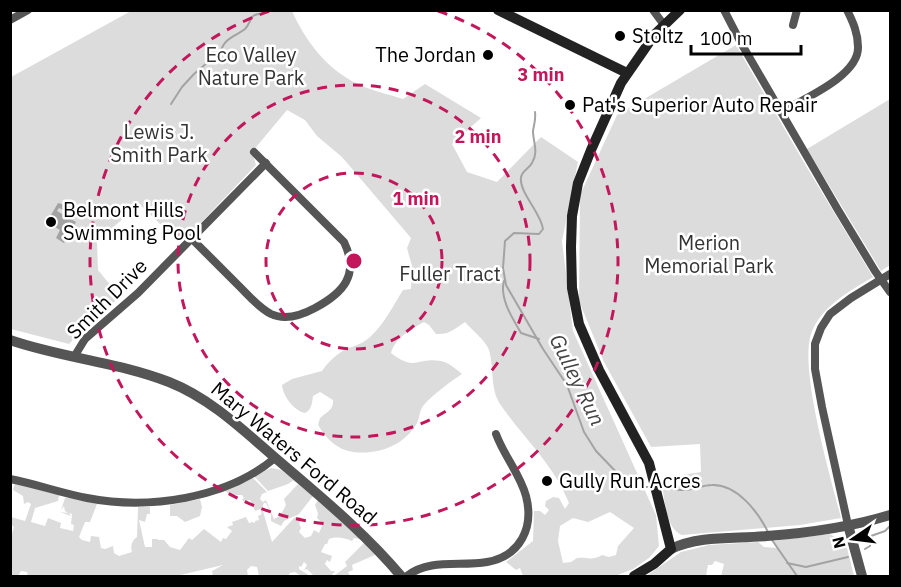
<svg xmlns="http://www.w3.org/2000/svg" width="901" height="587" font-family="'IBM Plex Sans',sans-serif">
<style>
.green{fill:#dcdcdc;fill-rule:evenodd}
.water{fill:#a3a3a3}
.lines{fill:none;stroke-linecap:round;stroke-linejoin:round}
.stream{stroke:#a3a3a3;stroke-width:2}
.minor{stroke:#555;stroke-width:8}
.tertiary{stroke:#555;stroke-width:10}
.secondary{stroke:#222;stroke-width:10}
.ring{fill:none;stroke:#c2185b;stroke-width:3;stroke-dasharray:10 8}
.poi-dot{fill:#000;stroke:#fff;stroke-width:2}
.labels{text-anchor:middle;stroke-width:5;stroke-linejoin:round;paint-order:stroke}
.poi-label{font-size:20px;fill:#000;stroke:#fff;text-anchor:start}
.park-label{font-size:20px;fill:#333;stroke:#fff}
.street-label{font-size:20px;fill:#000;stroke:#fff}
.water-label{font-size:21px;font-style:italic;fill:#444;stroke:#fff}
.centre{fill:#c2185b;stroke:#fff;stroke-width:3}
.ring-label{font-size:18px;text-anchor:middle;font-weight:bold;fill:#c2185b;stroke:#fff;stroke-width:5;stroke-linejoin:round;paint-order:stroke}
</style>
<rect width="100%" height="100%" fill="#fff"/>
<g class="green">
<path d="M 131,11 L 292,11 C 305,40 327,70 358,84 C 372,91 388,94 403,99 L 425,84 L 481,118 L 452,144 L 467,172 L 497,182 L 541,137 L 578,162 L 562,241 L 573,331 L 656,515 L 659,546 L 649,558 L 633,569 L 615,576 L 523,576 L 520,568 L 516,570 L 506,562 L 533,541 L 534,511 L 540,511 L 545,515 L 549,510 L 545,506 L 546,501 L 553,497 L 559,498 L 565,509 L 569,503 C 552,462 524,439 500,404 C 490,389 494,367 489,350 C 486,341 472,330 465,322 C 454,329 449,335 436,334 L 429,325 L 424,322 C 411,329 395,338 391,353 C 415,372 417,357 441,361 C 448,362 456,369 462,374 C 450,382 432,395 423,406 C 419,412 420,417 417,423 C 404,446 378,455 353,452 C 338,450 326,439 318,425 L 320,418 C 326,412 334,410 333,400 L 320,392 L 313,396 C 312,403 312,409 305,413 C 294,411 283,396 282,385 L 292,379 L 322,371 C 327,363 338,353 346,349 C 355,346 364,343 371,336 C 384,324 393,306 403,290 L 411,289 L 412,266 L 407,248 L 411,238 L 342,157 L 317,136 L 305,120 L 287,110 L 252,152 L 256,165 L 193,231 L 186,232 L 177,240 L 139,204 L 97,242 L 98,270 L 120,297 L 92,320 L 69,344 L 11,329 L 11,77 ZM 610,512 L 634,528 L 618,546 L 616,555 L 609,557 L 602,555 C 592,561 587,557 577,558 L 571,562 L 563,563 L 558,541 L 560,526 L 573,518 L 588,522 Z"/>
<path d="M 736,45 L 806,166 L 873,277 C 850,291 821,306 811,334 C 799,370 831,479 841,518 L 800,525 L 682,535 C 665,528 665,500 662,485 L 679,485 L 682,475 L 701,472 L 700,444 L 651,447 L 604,362 L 579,301 L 580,195 L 617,115 Z"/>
<polygon points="890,99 890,265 881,271 807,149"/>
<polygon points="271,468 281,470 294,480 288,484 268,491 254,476"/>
<path d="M 252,477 L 267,492 L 262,494 L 260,499 L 263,502 L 266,500 L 274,519 L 280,516 L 286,505 L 284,499 L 298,484 L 313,496 L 299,514 L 284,521 L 281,526 L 271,521 L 271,513 L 266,503 L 264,503 L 262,508 L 272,542 L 295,517 L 301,517 L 302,519 L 299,523 L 301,528 L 299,532 L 305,538 L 311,536 L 314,530 L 319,533 L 323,524 L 317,518 L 318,513 L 315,505 L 318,500 L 360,539 L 354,538 L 352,541 C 344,538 338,536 329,539 L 327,544 L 325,544 L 321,552 L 332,556 L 330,562 L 327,560 L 325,564 L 331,571 L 335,571 L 331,576 L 314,576 L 307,569 L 304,570 L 307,565 L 304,562 L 301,567 L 299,566 L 299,569 L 310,576 L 301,576 L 295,572 L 290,573 L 288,576 L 259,576 L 257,567 L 251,566 L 247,570 L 248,576 L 213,576 L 212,571 L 223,565 L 176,576 L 28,576 L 27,572 L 21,571 L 18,576 L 11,576 L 10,541 L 14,527 L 11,524 L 11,517 L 25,521 L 31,504 L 28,502 L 24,504 L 23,496 L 13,490 L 15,483 L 59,495 L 58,501 L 35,508 L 31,522 L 45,526 L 48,518 L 61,523 L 60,528 L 73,531 L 74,525 L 71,524 L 72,514 L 69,513 L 71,516 L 60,512 L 68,513 L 65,511 L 64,506 L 61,510 L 65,498 L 70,498 L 97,504 L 90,522 L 85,522 L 79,537 L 82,540 L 90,542 L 91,536 L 99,537 L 101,548 L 105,549 L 113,546 L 114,553 L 119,556 L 132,552 C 130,546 132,540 137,537 L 138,507 L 150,507 L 150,514 L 147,514 L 145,522 L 139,520 L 145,547 L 152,547 L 152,539 L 157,539 L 159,540 L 164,540 L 170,547 L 180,550 L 189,538 L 192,540 L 204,529 L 221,542 L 223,538 L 226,539 L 232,531 L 227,527 L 233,525 L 232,522 L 246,517 L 249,523 L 253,522 L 255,523 L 255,521 L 259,520 L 258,516 L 262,514 L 260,509 L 255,511 L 250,500 L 244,502 L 242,499 L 244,498 L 242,495 L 230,495 L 224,490 Z"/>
<polygon points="200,499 202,507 200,516 185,522 177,516 170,516 170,505"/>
<polygon points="830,534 846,544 854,576 721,576 724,564 715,561 712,565 708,565 706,576 646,576 681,552 709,545 758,542 764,547 777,548 773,541"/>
<polygon points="365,542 377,554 352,565 353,570 348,572 350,576 334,576 347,566 345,562"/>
</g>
<polygon class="water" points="58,203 70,206 67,212 59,208 57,211 76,222 64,243 56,238 60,230 47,222"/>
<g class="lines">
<g class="stream">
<path d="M 171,104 L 182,87 L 194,74 L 221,51 C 224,38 236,36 245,29 C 252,22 249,13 262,14 L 264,10"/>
<path d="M 535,112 C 536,120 534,124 533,131 C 533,142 539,152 532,163 C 529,169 521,171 521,178 C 519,192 541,213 543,229 L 539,234 L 514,233 L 505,241 L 503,268 L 506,285 L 543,349 L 567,385 L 584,432 L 596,451 L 621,477 L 641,487 L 651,487"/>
<path d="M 504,281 C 499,298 513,319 521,333 L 539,339"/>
<path d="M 660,487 C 668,487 676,491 683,490 C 693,490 702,485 712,485 C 737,484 758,512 768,532"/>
<polyline points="772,540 797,576"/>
<polyline points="865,549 870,546 871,536 885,531 890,526"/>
<polyline points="787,563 806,567 848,557"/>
</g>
<g class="minor">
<polyline points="653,10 664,25"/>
<polyline points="724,10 741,43 838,210 875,271 890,292"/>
<polyline points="10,20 28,10"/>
<polyline points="793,25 797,10"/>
<path d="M 781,112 C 803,99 859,76 858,47 C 858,33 853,22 847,10"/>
<path d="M 191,238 C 208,255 224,271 240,287 C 249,296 259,308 271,314 C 286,321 302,315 315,308 C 343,293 360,275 344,242 L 254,152"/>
<polyline points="74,357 85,339 138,293 266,163"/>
<path d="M 10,479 C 36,484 61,493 87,498 C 148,510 226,499 275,458"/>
<polyline points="848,525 822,407 815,369 815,344 821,328 830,314 851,298 890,274"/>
<path d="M 407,576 C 430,558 461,567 487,562 C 521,556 534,527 526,496 C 520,474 504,456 496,434"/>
</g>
<g class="tertiary">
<path d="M 10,340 C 62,358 118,362 169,382 C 212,399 245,432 279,461 C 322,498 365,533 401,576"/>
<polyline points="848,525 862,576"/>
<path d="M 671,549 C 699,535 736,539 767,536 C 808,533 851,527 890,515"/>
</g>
<g class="secondary">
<polyline points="498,10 627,73"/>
<polyline points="634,576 654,564 671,549 649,463 599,370 579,324 572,288 571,247 572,216 578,183 591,150 621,83 655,34 680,10"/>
</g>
</g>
<g class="ring">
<circle cx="354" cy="261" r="88"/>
<circle cx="354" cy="261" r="176"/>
<path d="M438 11A264 264 0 1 1 270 11"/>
</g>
<g class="poi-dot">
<circle cx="620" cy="36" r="6"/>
<circle cx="488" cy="55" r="6"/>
<circle cx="570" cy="105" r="6"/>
<circle cx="51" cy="222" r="6"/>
<circle cx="547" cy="481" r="6"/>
</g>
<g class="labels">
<g class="poi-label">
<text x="632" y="43">Stoltz</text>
<text x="476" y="62" text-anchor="end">The Jordan</text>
<text x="582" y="112">Pat's Superior Auto Repair</text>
<text x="63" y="217">Belmont Hills<tspan x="63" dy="23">Swimming Pool</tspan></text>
<text x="559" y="488">Gully Run Acres</text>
</g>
<g class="park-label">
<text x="251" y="62">Eco Valley<tspan x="251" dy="23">Nature Park</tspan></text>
<text x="159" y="139">Lewis J.<tspan x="159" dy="23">Smith Park</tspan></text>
<text x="709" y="250">Merion<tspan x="709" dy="23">Memorial Park</tspan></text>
<text x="450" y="281">Fuller Tract</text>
</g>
<g class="street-label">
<text transform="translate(107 299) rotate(-45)" y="7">Smith Drive</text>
<text transform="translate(294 453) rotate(40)" y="7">Mary Waters Ford Road</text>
</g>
<g class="water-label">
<text transform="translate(577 380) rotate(64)" y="7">Gulley Run</text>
</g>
</g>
<circle cx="354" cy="261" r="9" class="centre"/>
<g class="ring-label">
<text x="541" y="81">3 min</text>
<text x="478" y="143">2 min</text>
<text x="416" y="205">1 min</text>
</g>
<rect width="901" height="587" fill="none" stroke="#000000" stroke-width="24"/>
<g transform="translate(853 539) rotate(256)" stroke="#ffffff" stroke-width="4.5" paint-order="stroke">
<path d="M0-4.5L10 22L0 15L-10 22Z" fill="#000000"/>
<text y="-9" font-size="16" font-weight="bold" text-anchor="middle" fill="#000000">N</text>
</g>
<path d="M691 45v9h110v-9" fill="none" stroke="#000000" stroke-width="3"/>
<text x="700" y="45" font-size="18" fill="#000000" stroke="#ffffff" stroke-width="4.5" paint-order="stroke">100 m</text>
</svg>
